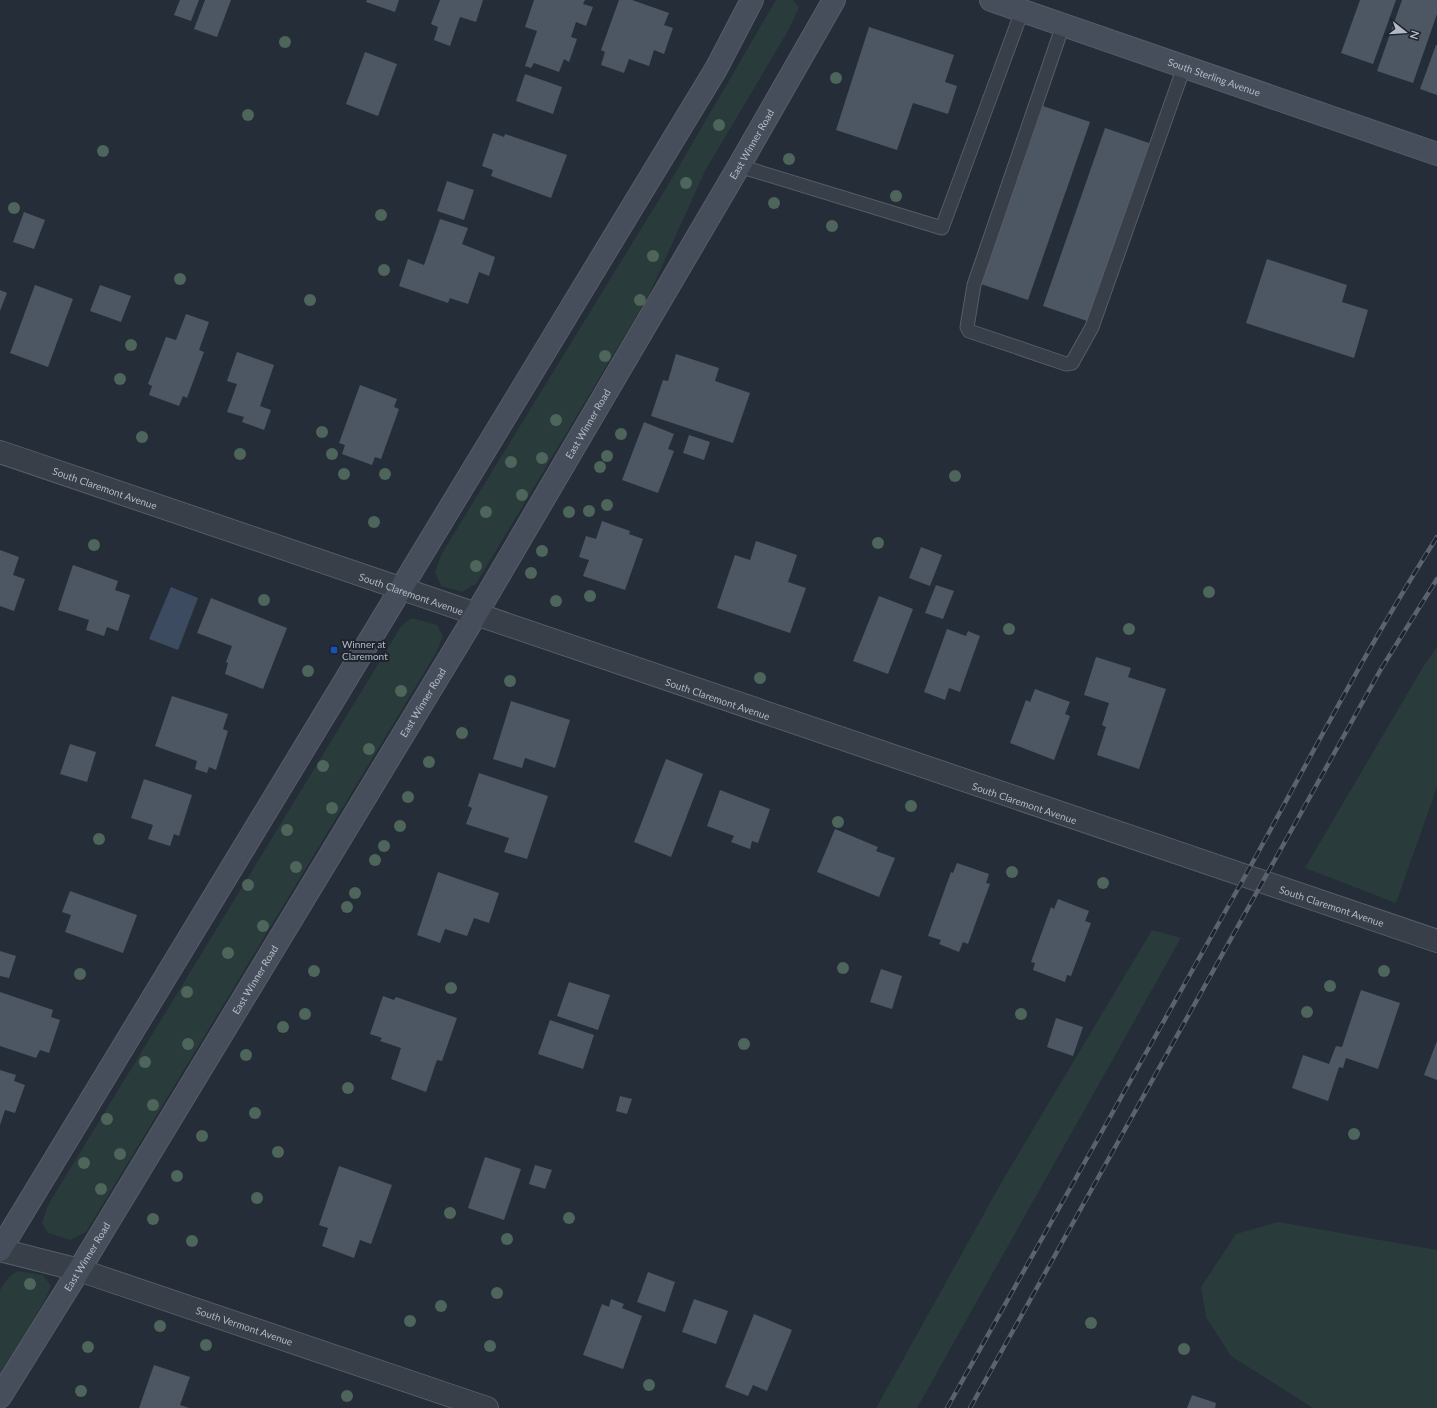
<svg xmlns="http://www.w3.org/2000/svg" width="1437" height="1408" font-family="Lato,sans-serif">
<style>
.green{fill:#293b3b}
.water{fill:#3c4b60}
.building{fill:#4d5764}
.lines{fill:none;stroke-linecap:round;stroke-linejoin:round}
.lane-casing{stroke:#565d67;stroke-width:15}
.street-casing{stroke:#565d67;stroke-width:24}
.secondary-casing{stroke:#565d67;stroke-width:24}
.lane{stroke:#383f49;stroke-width:13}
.street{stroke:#383f49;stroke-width:22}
.secondary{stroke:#464e5b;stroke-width:22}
.rail-casing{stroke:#5a636f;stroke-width:4.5}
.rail{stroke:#1d242e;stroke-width:3;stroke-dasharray:9;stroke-linecap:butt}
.tree{fill:#4d655a}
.transit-dot{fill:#1a4fb4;stroke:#1d242e;stroke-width:1.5}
.labels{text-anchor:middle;stroke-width:4;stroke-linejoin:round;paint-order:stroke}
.street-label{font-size:10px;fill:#b3bac5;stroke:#1d242e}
.poi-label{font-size:10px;fill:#b3bac5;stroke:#1d242e;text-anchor:start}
</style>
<rect width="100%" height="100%" fill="#252d38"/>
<g class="green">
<polygon points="776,0 793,0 799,7 788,31 705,171 649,295 476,584 462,592 441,586 435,572 442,553 668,185"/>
<polygon points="412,618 437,625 443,636 436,653 86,1232 70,1240 48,1233 42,1223 48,1205 402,625"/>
<polygon points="1437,647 1437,787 1396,903 1305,868 1423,667"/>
<polygon points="1152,930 1181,938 917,1408 876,1408 1001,1183"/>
<polygon points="1278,1222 1437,1250 1437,1408 1313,1408 1231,1356 1206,1317 1201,1287 1236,1234"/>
<polygon points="17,1271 43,1275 51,1286 45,1300 0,1377 0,1290 8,1278"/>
</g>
<polygon class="water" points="171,587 198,598 178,650 149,639"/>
<g class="building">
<polygon points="180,0 199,0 191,21 174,15"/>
<polygon points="205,0 231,0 217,37 194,29"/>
<polygon points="367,0 399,0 395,12 366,2"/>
<polygon points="440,0 483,0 476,22 460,17 450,46 434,40 438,27 431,24"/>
<polygon points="534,0 585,0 583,4 593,7 586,26 576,22 571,37 577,39 569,62 564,59 559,72 534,63 531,68 525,66 537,31 525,27"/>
<polygon points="619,0 632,0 669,13 664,25 673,28 664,54 654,50 649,66 629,59 624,73 601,65 605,52 601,50"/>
<polygon points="1360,0 1396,0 1373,64 1341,53"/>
<polygon points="1402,0 1437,0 1437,14 1413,83 1377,71"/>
<polygon points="869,27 954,55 945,82 957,86 948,114 913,103 897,150 836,130"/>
<polygon points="1436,45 1437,45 1437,95 1420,89"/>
<polygon points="365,52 397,64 378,116 346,104"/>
<polygon points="525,74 562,87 553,114 516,101"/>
<polygon points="1043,106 1090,122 1028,300 981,284"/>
<polygon points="1105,128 1152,144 1090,322 1043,306"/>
<polygon points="493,133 504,137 505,134 567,155 551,198 491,176 493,170 482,166"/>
<polygon points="447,181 474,190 464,220 437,211"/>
<polygon points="24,212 45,220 34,249 13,242"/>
<polygon points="440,219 468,228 462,244 495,257 489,276 479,272 468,304 450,298 448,303 399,286 408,259 424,265"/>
<polygon points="1267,259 1347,285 1342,302 1368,310 1354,358 1246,323"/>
<polygon points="35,285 73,299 48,367 10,353"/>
<polygon points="100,285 131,296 121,322 90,311"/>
<polygon points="0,290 7,293 0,311"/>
<polygon points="186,314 209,322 199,350 204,352 187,398 183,396 179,406 149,395 152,386 148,384 166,337 176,340"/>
<polygon points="237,352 274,365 260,406 271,410 264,430 242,422 244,417 227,412 237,384 227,381"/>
<polygon points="676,354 719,368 715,381 750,393 733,443 651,416 663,380 668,381"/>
<polygon points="360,385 397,399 394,407 399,409 381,459 375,457 372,465 342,454 345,445 339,443"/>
<polygon points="644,422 674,434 668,449 674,451 658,493 622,480"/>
<polygon points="689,435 710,442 704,460 683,453"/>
<polygon points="602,521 630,531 629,534 643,539 625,590 583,576 589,560 579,557 586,536 596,539"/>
<polygon points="756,541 797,555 788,582 806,588 790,633 717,608 735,555 750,560"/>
<polygon points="921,547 942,555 930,586 909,578"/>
<polygon points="0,550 19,557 13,575 25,579 14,611 0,606"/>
<polygon points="73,565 118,581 115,590 130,595 118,631 107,627 104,636 86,630 89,620 58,610"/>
<polygon points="936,585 954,591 943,619 925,613"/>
<polygon points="879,596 913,609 888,674 853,661"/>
<polygon points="211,598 287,628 263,689 225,674 228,663 226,662 232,646 197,633"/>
<polygon points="947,629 966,636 968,631 980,636 960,692 949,688 945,700 924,692"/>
<polygon points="1096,657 1131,668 1128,677 1166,689 1139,769 1097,755 1106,727 1102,725 1109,703 1084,695"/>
<polygon points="1035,689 1070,702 1065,714 1070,716 1054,760 1010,743 1026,700 1030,702"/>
<polygon points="172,696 228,714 223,729 228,731 216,770 209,767 207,773 195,769 197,761 155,746"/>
<polygon points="511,701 570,720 555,768 525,758 522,768 493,759"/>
<polygon points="70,744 96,752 87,782 60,774"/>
<polygon points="666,759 703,774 671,857 634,842"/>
<polygon points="479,773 548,796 527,859 504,852 509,838 466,824 472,808 468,806"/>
<polygon points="144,779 192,795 179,836 174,834 170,846 148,839 153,825 131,818"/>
<polygon points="720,790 770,809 758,843 752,841 750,849 731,842 734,836 707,826"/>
<polygon points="835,829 878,847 876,851 895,858 879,897 817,872"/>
<polygon points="957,863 989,874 986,883 990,884 968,944 963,942 959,952 939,944 941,940 928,936 951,872 953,873"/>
<polygon points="438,872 499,893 489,923 474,918 467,936 445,929 440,943 417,935"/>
<polygon points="70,891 137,915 123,953 65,932 71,915 62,912"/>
<polygon points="1058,899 1089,911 1085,921 1091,923 1071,976 1067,975 1065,982 1033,970 1035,963 1031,962 1051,907 1054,909"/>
<polygon points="0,951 16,956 9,978 0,976"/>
<polygon points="881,969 902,976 892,1009 870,1002"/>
<polygon points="569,982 610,995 598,1030 557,1016"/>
<polygon points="1361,990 1400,1003 1378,1069 1346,1058 1343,1068 1339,1067 1328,1101 1292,1088 1303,1055 1329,1064 1336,1046 1342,1047"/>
<polygon points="0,992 53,1010 51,1017 60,1020 49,1053 40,1050 36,1058 0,1046"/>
<polygon points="383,996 394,1000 396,997 457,1018 442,1061 437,1060 426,1092 391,1079 401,1048 380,1041 382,1038 370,1034"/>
<polygon points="1056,1018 1083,1027 1073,1056 1047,1047"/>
<polygon points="550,1020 594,1035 583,1069 538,1054"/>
<polygon points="1437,1041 1437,1080 1424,1075"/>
<polygon points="0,1070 16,1075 14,1081 25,1085 15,1113 5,1110 0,1125"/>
<polygon points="620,1096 632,1099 627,1114 616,1111"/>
<polygon points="485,1157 521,1169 504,1220 468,1208"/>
<polygon points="535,1165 552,1170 545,1189 529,1184"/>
<polygon points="339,1166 392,1185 371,1244 360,1240 354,1258 322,1246 328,1228 319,1225"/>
<polygon points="648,1272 675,1282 665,1312 637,1302"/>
<polygon points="611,1299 624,1304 622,1308 642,1316 623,1369 583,1355 602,1304 609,1307"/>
<polygon points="694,1299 728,1311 716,1344 682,1332"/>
<polygon points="754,1314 792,1330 767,1391 753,1385 748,1396 725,1387"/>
<polygon points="154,1365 190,1377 180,1405 189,1408 139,1408"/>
<polygon points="1192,1395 1216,1403 1215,1408 1187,1408"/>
</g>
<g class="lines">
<defs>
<g id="lane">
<polyline points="1063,25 974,285 967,327 969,331 1066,364 1072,363 1092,327 1184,67"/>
<polyline points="739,166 942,228 1022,11"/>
</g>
<g id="street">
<path id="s1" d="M 0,452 C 478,617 956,782 1437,941"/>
<path id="s2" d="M 0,1250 L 79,1270 L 487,1408"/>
</g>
<g id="secondary">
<path id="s3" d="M 991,0 L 1437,154"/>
<polyline points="0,1250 716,69 752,0"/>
<path id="s4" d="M 0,1397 L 79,1270 L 475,616 L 739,166 L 834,0"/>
</g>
</defs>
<use href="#lane" class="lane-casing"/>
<use href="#street" class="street-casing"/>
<use href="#secondary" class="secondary-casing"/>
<use href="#lane" class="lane"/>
<use href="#street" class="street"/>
<use href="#secondary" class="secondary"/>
<defs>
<g id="rail">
<path d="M 947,1408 C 1046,1231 1145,1055 1244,878 C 1307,764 1367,647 1437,537"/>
<polyline points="970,1408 1381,669 1437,579"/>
</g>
</defs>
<use href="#rail" class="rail-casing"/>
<use href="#rail" class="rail"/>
</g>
<g class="tree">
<circle cx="285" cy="42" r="6"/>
<circle cx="836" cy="78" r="6"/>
<circle cx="248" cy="115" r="6"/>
<circle cx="719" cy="125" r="6"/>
<circle cx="103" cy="151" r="6"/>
<circle cx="789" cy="159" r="6"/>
<circle cx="686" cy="183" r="6"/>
<circle cx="896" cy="196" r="6"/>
<circle cx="774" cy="203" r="6"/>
<circle cx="14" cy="208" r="6"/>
<circle cx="381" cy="215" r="6"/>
<circle cx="832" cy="226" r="6"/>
<circle cx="653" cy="256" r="6"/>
<circle cx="384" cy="270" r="6"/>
<circle cx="180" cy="279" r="6"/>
<circle cx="310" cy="300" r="6"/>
<circle cx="640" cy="300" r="6"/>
<circle cx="131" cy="345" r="6"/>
<circle cx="605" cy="356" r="6"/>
<circle cx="120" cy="379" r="6"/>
<circle cx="556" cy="420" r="6"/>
<circle cx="322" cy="432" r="6"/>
<circle cx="621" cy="434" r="6"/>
<circle cx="142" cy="437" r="6"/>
<circle cx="240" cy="454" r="6"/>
<circle cx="332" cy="454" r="6"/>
<circle cx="607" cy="456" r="6"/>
<circle cx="542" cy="458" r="6"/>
<circle cx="511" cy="462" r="6"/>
<circle cx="600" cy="467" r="6"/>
<circle cx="344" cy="474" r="6"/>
<circle cx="385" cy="474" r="6"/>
<circle cx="955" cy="476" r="6"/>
<circle cx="522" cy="495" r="6"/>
<circle cx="607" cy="505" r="6"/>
<circle cx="589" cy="511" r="6"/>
<circle cx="486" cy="512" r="6"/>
<circle cx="569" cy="512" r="6"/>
<circle cx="374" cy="522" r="6"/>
<circle cx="878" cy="543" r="6"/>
<circle cx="94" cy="545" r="6"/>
<circle cx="542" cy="551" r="6"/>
<circle cx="476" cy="566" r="6"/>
<circle cx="531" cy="573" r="6"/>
<circle cx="1209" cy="592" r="6"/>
<circle cx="590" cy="596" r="6"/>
<circle cx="264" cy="600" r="6"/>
<circle cx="556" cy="601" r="6"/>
<circle cx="1009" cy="629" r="6"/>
<circle cx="1129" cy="629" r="6"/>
<circle cx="308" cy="671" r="6"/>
<circle cx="760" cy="678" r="6"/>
<circle cx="510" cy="681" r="6"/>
<circle cx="401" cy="691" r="6"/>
<circle cx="462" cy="733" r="6"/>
<circle cx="369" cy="749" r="6"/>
<circle cx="429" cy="762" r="6"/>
<circle cx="323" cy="766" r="6"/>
<circle cx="408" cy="797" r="6"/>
<circle cx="911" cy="806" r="6"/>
<circle cx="332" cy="808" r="6"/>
<circle cx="838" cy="822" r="6"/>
<circle cx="400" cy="826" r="6"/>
<circle cx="287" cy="830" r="6"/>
<circle cx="99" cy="839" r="6"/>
<circle cx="384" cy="846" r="6"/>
<circle cx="375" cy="860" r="6"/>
<circle cx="296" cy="867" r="6"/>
<circle cx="1012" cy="872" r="6"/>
<circle cx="1103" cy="883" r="6"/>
<circle cx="248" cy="885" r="6"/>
<circle cx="355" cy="893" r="6"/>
<circle cx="347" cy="907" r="6"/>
<circle cx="263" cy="926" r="6"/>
<circle cx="228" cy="953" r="6"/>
<circle cx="843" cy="968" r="6"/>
<circle cx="314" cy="971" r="6"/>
<circle cx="1384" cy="971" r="6"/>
<circle cx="80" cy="974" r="6"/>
<circle cx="1330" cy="986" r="6"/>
<circle cx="451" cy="988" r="6"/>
<circle cx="187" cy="992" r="6"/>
<circle cx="1307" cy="1012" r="6"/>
<circle cx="305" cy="1014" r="6"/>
<circle cx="1021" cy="1014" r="6"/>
<circle cx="283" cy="1027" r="6"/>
<circle cx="188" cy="1044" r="6"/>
<circle cx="744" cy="1044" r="6"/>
<circle cx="246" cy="1055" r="6"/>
<circle cx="145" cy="1062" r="6"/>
<circle cx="348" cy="1088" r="6"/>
<circle cx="153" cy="1105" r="6"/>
<circle cx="255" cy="1113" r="6"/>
<circle cx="107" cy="1119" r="6"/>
<circle cx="1354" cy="1134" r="6"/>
<circle cx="202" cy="1136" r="6"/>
<circle cx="278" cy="1152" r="6"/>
<circle cx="120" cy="1154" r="6"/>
<circle cx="84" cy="1163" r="6"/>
<circle cx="177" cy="1176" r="6"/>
<circle cx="101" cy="1189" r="6"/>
<circle cx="257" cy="1198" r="6"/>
<circle cx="450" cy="1213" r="6"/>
<circle cx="569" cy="1218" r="6"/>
<circle cx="153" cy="1219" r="6"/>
<circle cx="507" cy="1239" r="6"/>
<circle cx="192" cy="1241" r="6"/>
<circle cx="30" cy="1284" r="6"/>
<circle cx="497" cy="1293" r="6"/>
<circle cx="441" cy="1306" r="6"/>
<circle cx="410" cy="1321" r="6"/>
<circle cx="1091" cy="1323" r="6"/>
<circle cx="160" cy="1326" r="6"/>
<circle cx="206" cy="1345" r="6"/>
<circle cx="490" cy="1346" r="6"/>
<circle cx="88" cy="1347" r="6"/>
<circle cx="1184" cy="1349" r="6"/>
<circle cx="649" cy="1385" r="6"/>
<circle cx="81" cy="1391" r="6"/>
<circle cx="347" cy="1396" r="6"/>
</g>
<rect class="transit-dot" x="330" y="646" width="8" height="8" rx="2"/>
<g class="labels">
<g class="street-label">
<text dy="4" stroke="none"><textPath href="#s3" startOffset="236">South Sterling Avenue</textPath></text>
<text dy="4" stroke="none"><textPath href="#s4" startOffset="1461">East Winner Road</textPath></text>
<text dy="4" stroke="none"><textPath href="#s4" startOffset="1137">East Winner Road</textPath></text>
<text dy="4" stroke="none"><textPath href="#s1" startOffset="111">South Claremont Avenue</textPath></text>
<text dy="4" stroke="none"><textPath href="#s1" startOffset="435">South Claremont Avenue</textPath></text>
<text dy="4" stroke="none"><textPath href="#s1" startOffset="759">South Claremont Avenue</textPath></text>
<text dy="4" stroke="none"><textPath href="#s4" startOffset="813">East Winner Road</textPath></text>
<text dy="4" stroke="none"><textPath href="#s1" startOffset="1083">South Claremont Avenue</textPath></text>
<text dy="4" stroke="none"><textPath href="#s1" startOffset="1407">South Claremont Avenue</textPath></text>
<text dy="4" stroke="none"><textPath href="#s4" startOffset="489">East Winner Road</textPath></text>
<text dy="4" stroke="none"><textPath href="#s4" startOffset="165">East Winner Road</textPath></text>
<text dy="4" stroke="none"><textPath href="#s2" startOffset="256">South Vermont Avenue</textPath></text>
</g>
<g class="poi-label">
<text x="342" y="648">Winner at<tspan x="342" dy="12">Claremont</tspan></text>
</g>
</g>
<g transform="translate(1405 32) rotate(107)" stroke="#1d242e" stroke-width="3" paint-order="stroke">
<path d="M0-3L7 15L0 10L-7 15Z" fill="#b3bac5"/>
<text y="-6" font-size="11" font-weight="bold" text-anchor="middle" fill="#b3bac5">N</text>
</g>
</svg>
